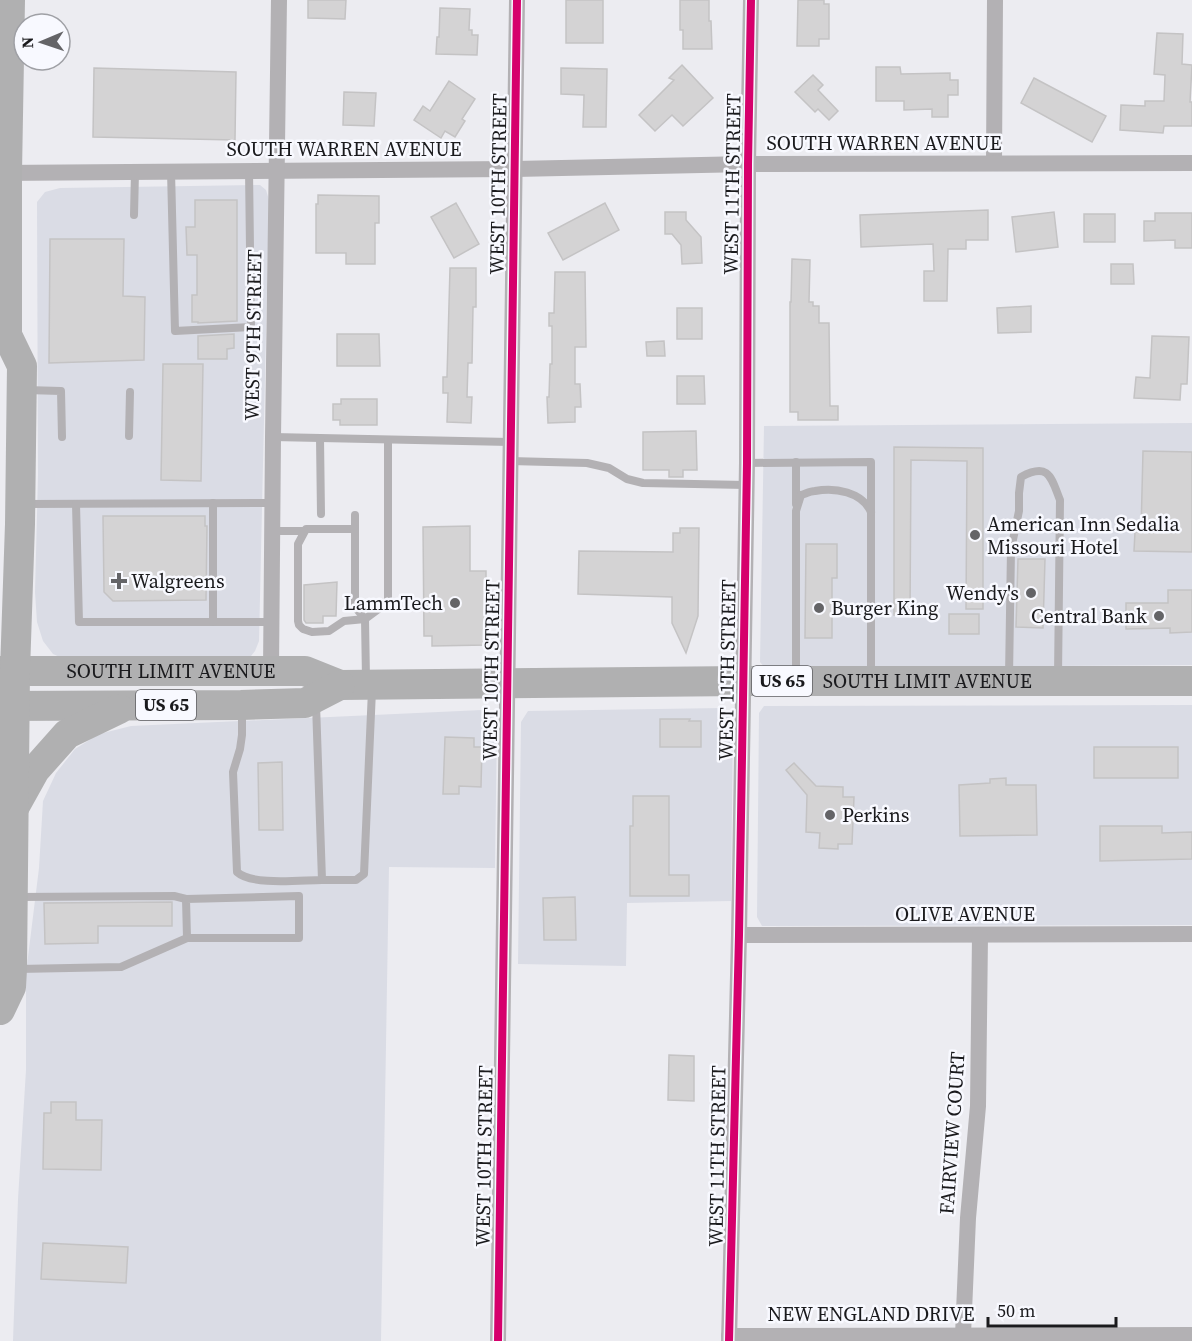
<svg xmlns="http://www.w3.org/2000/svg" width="1192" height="1341" font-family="'Source Serif 4',serif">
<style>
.built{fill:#dadce5}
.building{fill:#d4d3d4;stroke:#c4c3c4;stroke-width:1.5}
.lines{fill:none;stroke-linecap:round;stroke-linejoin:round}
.lane{stroke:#b3b1b4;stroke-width:8}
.street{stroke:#b3b1b4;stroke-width:16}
.highway{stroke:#b0b0b1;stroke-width:30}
.cycleway-casing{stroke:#f8f9ff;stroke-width:11}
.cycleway{stroke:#d6006c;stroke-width:8}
.poi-dot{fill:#646467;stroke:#f8f9ff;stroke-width:2}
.labels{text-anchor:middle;stroke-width:5;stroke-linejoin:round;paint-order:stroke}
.shield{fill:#f8f9ff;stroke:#5d5d61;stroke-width:1.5}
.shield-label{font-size:18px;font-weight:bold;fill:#1a1a1d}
.street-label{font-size:20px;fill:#1a1a1d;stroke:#f8f9ff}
.poi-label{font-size:20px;fill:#1a1a1d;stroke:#f8f9ff;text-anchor:start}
</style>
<rect width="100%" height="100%" fill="#ececf1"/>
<g class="built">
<polygon points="260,185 266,190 269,200 259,641 255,651 251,656 69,661 53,654 43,641 37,622 35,592 38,475 37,202 45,192 60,188"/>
<polygon points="1192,423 1192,665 765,668 760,662 764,426"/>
<polygon points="1192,705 1192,925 762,926 757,917 759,713 764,706"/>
<polygon points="722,708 733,715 731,901 627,903 626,966 518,964 521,722 528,711"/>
<polygon points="482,710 492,713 497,721 495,868 389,867 381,1341 13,1341 18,1199 26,1070 26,973 39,868 43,801 56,773 75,749 99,734 131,726"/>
</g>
<g class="building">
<polygon points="308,0 346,0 345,19 308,18"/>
<rect x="566" y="0" width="37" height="43"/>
<polygon points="680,0 709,0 709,21 711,21 712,49 683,49 683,30 680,30"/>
<polygon points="798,0 824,0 824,4 829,4 829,39 819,39 819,46 797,46"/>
<polygon points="440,8 470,9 469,30 472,30 472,35 478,35 477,55 436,54 437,37 439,37"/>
<polygon points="1157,33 1183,34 1182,64 1192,65 1190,102 1192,102 1192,126 1164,126 1163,133 1120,130 1121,105 1145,106 1145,101 1164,101 1165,75 1154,74"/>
<polygon points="682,65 713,98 683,126 672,115 655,131 639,115 674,80 669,78"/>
<polygon points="876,67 900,67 901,74 950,73 950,80 958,80 958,95 948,95 948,117 932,117 932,109 904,110 904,101 876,101"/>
<polygon points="94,68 236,72 235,140 93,137"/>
<polygon points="561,68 607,69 606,127 583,127 584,95 561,94"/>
<polygon points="813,75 823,85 818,90 838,111 829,120 818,109 815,112 795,92"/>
<polygon points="1034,78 1106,116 1092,142 1021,103"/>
<polygon points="449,81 475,99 462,119 465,121 455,137 445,131 441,138 414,120 423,106 430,111"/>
<polygon points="344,92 376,93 374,126 343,125"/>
<polygon points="318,195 379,196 379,223 375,223 375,264 346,264 346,253 316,253 316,204 318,204"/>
<polygon points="195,200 237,200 237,321 198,323 198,322 192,322 192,295 197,295 197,255 187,255 186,227 195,227"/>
<polygon points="456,203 479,244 454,258 431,217"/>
<polygon points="605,203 619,230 563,260 548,233"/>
<polygon points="988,210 988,240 966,240 966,249 948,249 947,301 924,301 924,271 934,271 933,244 861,247 860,215"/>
<polygon points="665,212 686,212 686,220 701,237 702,263 682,264 681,245 672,234 665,234"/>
<polygon points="1054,212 1058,247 1016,252 1012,217"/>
<polygon points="1155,213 1192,213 1192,248 1175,248 1175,240 1144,241 1144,221 1155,221"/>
<rect x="1084" y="214" width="31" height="28"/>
<polygon points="50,239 124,239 123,296 145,297 144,360 49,363"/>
<polygon points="792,259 810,260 809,302 813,302 813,306 819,306 819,323 829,323 830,406 838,406 838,420 798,420 798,412 790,412 790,302 791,302"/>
<polygon points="1111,264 1133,264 1134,284 1111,284"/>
<polygon points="450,268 476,268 476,307 473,307 472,363 468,363 467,397 472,397 471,423 447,422 448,393 443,393 443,377 447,377"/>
<polygon points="555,272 585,272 586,347 575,347 575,384 580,384 581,407 575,407 575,422 548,423 547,397 549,397 550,364 552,364 552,326 549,326 549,313 554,313"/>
<polygon points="1031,306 1031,332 998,333 997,308"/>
<rect x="677" y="308" width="25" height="31"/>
<polygon points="234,334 234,348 227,349 227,359 198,359 198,336"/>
<polygon points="337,334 379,334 380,366 337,366"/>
<polygon points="1152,336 1189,337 1187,384 1181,384 1180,400 1134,398 1136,377 1150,378"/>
<polygon points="664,341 665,356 647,356 646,342"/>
<polygon points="163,364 203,364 201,481 161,480"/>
<polygon points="677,376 704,376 705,404 677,404"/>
<polygon points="341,399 377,399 377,425 340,425 340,420 333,420 333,404 341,404"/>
<polygon points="696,431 697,470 683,470 683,477 669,477 669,470 643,470 643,432"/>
<polygon points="894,447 983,448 983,609 966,609 967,461 911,460 910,615 894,615"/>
<polygon points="1143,451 1192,452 1192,552 1134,551 1135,532 1141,532"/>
<polygon points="103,516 205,516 205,526 207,526 206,600 113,601 104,592"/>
<polygon points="470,526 470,571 486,571 486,645 432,646 432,636 424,636 423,527"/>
<polygon points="680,528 699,528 698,616 686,653 672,623 672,597 578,594 579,551 673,552 673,533 680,533"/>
<polygon points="806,544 837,544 837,578 832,578 832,638 805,638"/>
<polygon points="1018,559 1045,559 1043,628 1016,627"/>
<polygon points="337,582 336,616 323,616 323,623 306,623 304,620 304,585"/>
<polygon points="1168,590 1192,590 1192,632 1170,633 1170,628 1126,629 1126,603 1168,603"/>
<rect x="949" y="614" width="30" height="20"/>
<polygon points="660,719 690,719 689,721 701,721 701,747 660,747"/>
<polygon points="445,737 474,738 474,747 482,747 481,787 459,786 459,794 443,794"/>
<rect x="1094" y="747" width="84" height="31"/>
<polygon points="282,762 283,830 259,830 258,763"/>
<polygon points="794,763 816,786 843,787 843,797 854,797 852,844 838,844 838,849 819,848 820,833 806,832 807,795 786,770"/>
<polygon points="1006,778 1006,785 1036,785 1037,835 960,836 959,785 990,783 990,779"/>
<polygon points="633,796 669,796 669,875 689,875 689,896 630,896 630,826 633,826"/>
<polygon points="1100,826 1162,826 1162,833 1192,832 1192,859 1100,861"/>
<polygon points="575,897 576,940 544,940 543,898"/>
<polygon points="172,902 172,926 98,926 98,943 45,944 44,903"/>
<polygon points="669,1055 694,1056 694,1101 668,1100"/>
<polygon points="51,1102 76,1102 76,1120 102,1120 101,1170 43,1169 44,1113 51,1113"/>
<polygon points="43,1243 128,1247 126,1283 41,1279"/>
</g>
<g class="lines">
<g class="lane">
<polyline points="171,171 175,331 251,327 249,170"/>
<polyline points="134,215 135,172"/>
<polyline points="26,390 61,391 62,437"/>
<polyline points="129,436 130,392"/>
<polyline points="273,437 511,442"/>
<polyline points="320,438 321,514"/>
<polyline points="510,461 587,463 609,468 627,479 643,483 746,485"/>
<polyline points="747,463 871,462 871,677"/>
<polyline points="27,504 273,503"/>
<polyline points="76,504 79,622 270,622"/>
<polyline points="796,504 796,462"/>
<polyline points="355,515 355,607 365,619 366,679"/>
<polyline points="355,529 306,529 298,544 298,621 299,625 303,629 312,632 329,631 344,621 365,619 388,602 388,440"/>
<polyline points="272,531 304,531"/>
<polyline points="213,622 213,503"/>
<path d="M 796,675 L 796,511 L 801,495 C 805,494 810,491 815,491 C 835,487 862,492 871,512"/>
<path d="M 1009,677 L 1011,549 L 1019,511 L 1019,493 L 1021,477 C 1049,462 1051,477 1060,500 L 1058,677"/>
<path d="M 242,711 L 242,735 L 240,749 L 233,772 L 237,872 C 252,886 301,880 322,880 L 316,704"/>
<polyline points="322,880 356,880 364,874 372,690"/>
<polyline points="16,897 174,896 186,899"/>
<polyline points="18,969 121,967 187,938 299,938 299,896 186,899 187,938"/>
</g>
<g class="street">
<polyline points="994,163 995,0"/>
<polyline points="0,173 515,169 748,164 1192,163"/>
<polyline points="271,671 273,437 279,0"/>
<polyline points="739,935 1192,934"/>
<polyline points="963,1335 968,1218 978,1106 980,935"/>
<polyline points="729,1336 1192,1335"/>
<polyline points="498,1341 517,0"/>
<polyline points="729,1341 739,935 747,463 748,164 751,0"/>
</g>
<g class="highway">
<path id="s1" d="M 0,671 L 305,671 L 340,685 L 743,681 L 1192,681"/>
<polyline points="0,706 241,705 305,703 340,685"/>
<polyline points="15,806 35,770 67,734 119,709"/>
<polyline points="0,1010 11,987 12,969 15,671 20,524 22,366 7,335 7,173 10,0"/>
</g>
<defs>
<g id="cycleway">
<polyline points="498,1341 517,0"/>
<polyline points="729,1341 739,935 747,463 748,164 751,0"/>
</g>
</defs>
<use href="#cycleway" class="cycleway-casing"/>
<use href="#cycleway" class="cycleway"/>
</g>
<g class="poi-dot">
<circle cx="975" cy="535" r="6"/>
<path d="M116 572h6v6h6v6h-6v6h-6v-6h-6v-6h6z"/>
<circle cx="1031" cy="593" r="6"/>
<circle cx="455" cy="603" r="6"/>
<circle cx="819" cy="608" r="6"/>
<circle cx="1159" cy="616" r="6"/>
<circle cx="830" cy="815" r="6"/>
</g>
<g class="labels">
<g class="shield">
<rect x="752" y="666" width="60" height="30" rx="4.5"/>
<rect x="136" y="690" width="60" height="30" rx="4.5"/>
</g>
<g class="shield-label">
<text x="782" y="687">US 65</text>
<text x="166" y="711">US 65</text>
</g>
<g class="street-label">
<text x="884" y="150">SOUTH WARREN AVENUE</text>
<text x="344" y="156">SOUTH WARREN AVENUE</text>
<text transform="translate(498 184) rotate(-89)" y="7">WEST 10TH STREET</text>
<text transform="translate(732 184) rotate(-89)" y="7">WEST 11TH STREET</text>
<text transform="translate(253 335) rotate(-89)" y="7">WEST 9TH STREET</text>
<text transform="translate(491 670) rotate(-89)" y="7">WEST 10TH STREET</text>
<text transform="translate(727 670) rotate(-89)" y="7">WEST 11TH STREET</text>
<text dy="7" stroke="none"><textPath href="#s1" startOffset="171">SOUTH LIMIT AVENUE</textPath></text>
<text dy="7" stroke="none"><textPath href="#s1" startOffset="930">SOUTH LIMIT AVENUE</textPath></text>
<text x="965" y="921">OLIVE AVENUE</text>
<text transform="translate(952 1133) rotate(-86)" y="7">FAIRVIEW COURT</text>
<text transform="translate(484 1156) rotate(-89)" y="7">WEST 10TH STREET</text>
<text transform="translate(717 1156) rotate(-89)" y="7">WEST 11TH STREET</text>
<text x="871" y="1321">NEW ENGLAND DRIVE</text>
</g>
<g class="poi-label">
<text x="987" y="531">American Inn Sedalia<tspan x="987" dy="23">Missouri Hotel</tspan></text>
<text x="131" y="588">Walgreens</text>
<text x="1019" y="600" text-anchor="end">Wendy's</text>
<text x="443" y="610" text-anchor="end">LammTech</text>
<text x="831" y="615">Burger King</text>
<text x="1147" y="623" text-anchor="end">Central Bank</text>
<text x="842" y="822">Perkins</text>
</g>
</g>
<g transform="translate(42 42) rotate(268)"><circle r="28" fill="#f8f9ff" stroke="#9fa0a5" stroke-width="1.5"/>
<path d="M0-4.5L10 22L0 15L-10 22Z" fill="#646467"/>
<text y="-9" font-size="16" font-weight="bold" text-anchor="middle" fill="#1a1a1d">N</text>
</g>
<path d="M988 1317v9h128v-9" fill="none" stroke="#1a1a1d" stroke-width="3"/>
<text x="997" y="1317" font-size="18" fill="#1a1a1d" stroke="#f8f9ff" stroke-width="4.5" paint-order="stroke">50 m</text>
</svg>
